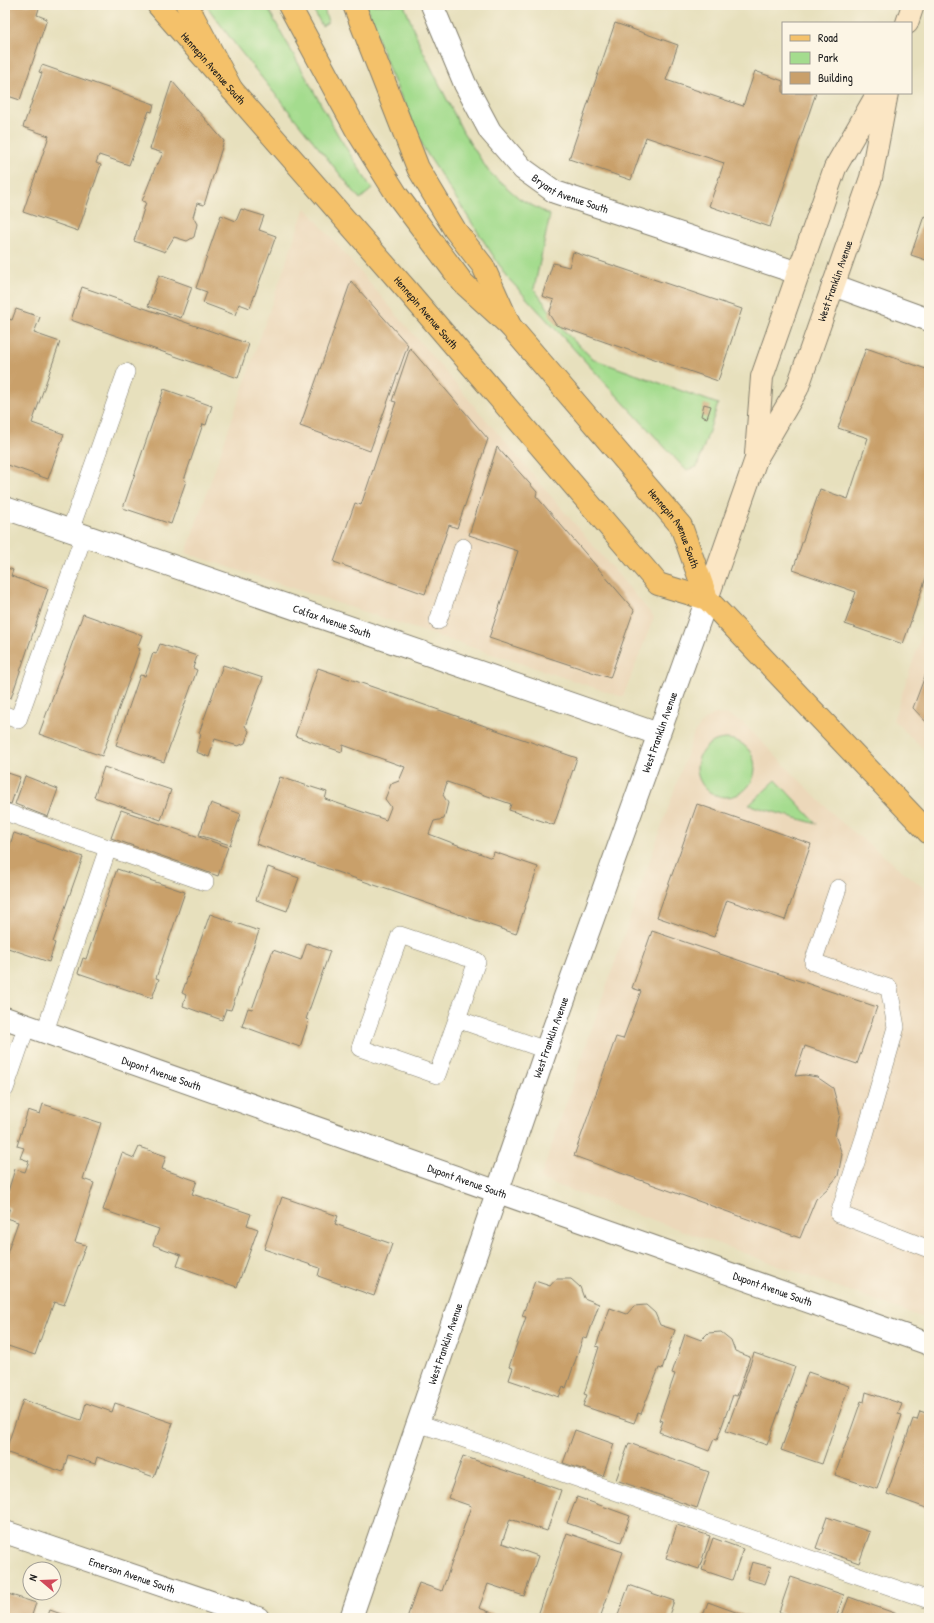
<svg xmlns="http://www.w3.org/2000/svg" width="934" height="1623" font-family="'Patrick Hand',sans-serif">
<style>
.built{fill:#ecd8ba}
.green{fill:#a4dc8e;stroke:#607c55}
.building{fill:#c9a06b}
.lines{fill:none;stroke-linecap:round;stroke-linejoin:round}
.service-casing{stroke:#827e6c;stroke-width:18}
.minor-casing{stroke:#827e6c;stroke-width:24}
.tertiary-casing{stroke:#827e6c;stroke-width:24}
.secondary-casing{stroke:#827e6c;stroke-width:24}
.primary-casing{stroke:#827e6c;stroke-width:24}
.motorway-casing{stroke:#827e6c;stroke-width:24}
.service{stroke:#fff;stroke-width:17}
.minor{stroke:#fff;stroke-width:22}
.tertiary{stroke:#fff;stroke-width:22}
.secondary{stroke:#fbe6c4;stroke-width:22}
.primary{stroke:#f4c16b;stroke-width:22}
.motorway{stroke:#f4c16b;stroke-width:22}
.labels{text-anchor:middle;stroke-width:4;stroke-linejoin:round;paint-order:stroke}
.street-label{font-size:11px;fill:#1c1c1c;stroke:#fcf5e5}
</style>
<rect width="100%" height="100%" fill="#fcf5e5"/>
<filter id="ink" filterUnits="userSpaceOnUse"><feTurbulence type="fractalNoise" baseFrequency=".025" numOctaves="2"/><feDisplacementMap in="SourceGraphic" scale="8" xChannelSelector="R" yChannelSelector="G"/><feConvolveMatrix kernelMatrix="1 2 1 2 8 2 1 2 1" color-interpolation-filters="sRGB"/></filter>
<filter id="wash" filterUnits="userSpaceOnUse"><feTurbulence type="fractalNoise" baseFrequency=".012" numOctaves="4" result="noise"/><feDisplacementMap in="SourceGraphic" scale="16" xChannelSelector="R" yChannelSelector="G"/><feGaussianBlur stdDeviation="0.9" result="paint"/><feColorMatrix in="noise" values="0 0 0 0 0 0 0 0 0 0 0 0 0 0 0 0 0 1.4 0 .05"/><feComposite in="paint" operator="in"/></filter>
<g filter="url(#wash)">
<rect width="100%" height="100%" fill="#e7e0bd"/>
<g class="built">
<polygon points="305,207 654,617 623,697 186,553"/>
<polygon points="929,614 929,754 893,720"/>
<polygon points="715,714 728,715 742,722 840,821 929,892 929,1320 540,1179 694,733 705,720"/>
</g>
<g class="green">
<polygon points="206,5 266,5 338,135 372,189 360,199 237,47"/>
<polygon points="311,5 323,5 328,22 322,26"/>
<polygon points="366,5 404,5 421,47 463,132 489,172 520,199 550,215 534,289 566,333 593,359 718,404 697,467 686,470 507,277 424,149 390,72"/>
<circle cx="726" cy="768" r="29"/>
<polygon points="776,780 817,824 749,805"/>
</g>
<g id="blocks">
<g class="building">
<polygon points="5,5 40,5 37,15 47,19 20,100 5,95"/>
<polygon points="615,23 678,45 666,80 743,106 755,71 783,81 783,93 816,93 770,227 709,206 724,163 646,137 631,180 569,159"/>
<polygon points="42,65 154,104 152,112 149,111 129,165 99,155 96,163 101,165 78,231 23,212 49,136 23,127 42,73 39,72"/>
<polygon points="172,81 224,141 204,205 197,203 193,217 197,224 194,237 187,241 174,237 165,252 134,241 146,202 142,201 157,163 158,164 163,153 150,149"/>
<polygon points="241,209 264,216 259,230 276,236 250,308 239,304 235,315 203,303 207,292 196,288 221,215 236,221"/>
<polygon points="924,216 929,218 929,261 911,255"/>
<polygon points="573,252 742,309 718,381 556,325 549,314 554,300 542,296 553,263 569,267"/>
<polygon points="159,275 192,287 181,318 148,306"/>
<polygon points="351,281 408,345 370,451 300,426"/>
<polygon points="82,287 249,344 238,378 71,320"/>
<polygon points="16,309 40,317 34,333 60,342 32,423 64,434 48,479 5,464 5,318 12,320"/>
<polygon points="410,348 488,439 457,528 449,525 425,594 334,562 355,503 361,505 396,402 392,401"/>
<polygon points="866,348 929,370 929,569 903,644 845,624 856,592 793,570 820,489 848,499 868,438 838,428"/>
<polygon points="164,389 212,406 206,425 203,424 184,480 186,481 171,524 123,508"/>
<polygon points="704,404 711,406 707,418 701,416"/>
<polygon points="497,447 537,492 536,496 634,610 610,678 489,638 518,551 469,535"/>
<polygon points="5,567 13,570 11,576 48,589 11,698 5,696"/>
<polygon points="83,614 142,635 137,648 140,649 102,756 39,734"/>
<polygon points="160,644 197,656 193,668 197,670 164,762 116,745 140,675 145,676 153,653 156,654"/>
<polygon points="223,665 263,678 245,726 249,731 245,743 238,746 215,739 209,757 196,752 201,734 199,733"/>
<polygon points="318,668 577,758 554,825 509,810 511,804 447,782 443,795 448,803 444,819 434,821 429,834 492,858 494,852 538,867 516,934 256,844 280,777 327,792 325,799 386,820 391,807 385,799 391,784 399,781 405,767 343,745 342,752 295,736"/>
<polygon points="928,668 929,669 929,725 913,708"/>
<polygon points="104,767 171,790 161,820 94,797"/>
<polygon points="5,772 20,777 11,804 5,802"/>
<polygon points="25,776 58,789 48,817 15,804"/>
<polygon points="211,803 241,814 230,845 199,835"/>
<polygon points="697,804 811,844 785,920 727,900 714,937 657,917"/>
<polygon points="121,810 228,847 218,876 111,838"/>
<polygon points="14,833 83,857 53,942 55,943 49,962 5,947 5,859"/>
<polygon points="268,867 299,878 287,911 256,900"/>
<polygon points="117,869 185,892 156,978 159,979 152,998 78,973 83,958 86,959"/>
<polygon points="210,914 259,931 231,1010 226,1009 222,1020 183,1006 186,995 182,993"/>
<polygon points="652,931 877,1007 857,1064 805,1046 795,1076 805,1075 817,1077 833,1088 840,1114 835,1135 842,1154 838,1176 828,1188 816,1199 800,1238 574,1156 616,1037 623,1039 641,991 632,988"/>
<polygon points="307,943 330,951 306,1019 309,1020 300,1047 242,1026 248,1008 252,1009 273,950 301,960"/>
<polygon points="43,1104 101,1123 83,1179 94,1183 75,1242 86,1245 64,1305 54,1302 35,1355 5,1345 5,1259 18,1222 6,1218 10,1208 5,1206 5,1201 15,1169 25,1172 29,1161 20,1158 24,1148 17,1146 28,1110 40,1114"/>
<polygon points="139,1147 166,1156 162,1169 197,1181 192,1194 251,1214 247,1225 258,1229 237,1287 177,1266 181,1255 153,1245 159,1229 103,1210 122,1153 134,1158"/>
<polygon points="282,1197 338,1216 335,1224 392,1244 374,1296 318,1276 320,1268 264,1249"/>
<polygon points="556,1279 571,1279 580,1287 584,1298 599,1304 587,1339 583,1338 566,1388 563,1387 559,1397 509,1380 513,1368 509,1367 526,1317 522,1316 535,1281 550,1286"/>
<polygon points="646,1305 655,1313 660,1325 675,1330 662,1369 659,1368 641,1414 638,1413 634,1423 583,1406 587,1395 584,1394 599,1347 596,1346 610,1308 627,1314 634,1306"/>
<polygon points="721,1332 731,1340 735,1351 750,1357 737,1396 733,1395 717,1440 714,1439 709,1451 659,1432 663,1421 659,1420 675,1374 672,1373 685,1334 701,1340 708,1333"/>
<polygon points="754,1353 795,1367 767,1445 726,1431"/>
<polygon points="808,1372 849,1386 822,1464 781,1450"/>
<polygon points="866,1392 902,1404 898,1414 902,1415 877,1489 835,1475 861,1401 864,1402"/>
<polygon points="23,1400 81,1420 86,1403 112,1412 115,1403 173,1423 154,1477 97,1457 95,1464 68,1455 63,1472 5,1452"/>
<polygon points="920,1411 929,1414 929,1509 887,1494 913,1419 917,1420"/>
<polygon points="575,1430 614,1444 603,1476 563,1463"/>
<polygon points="629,1443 709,1472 697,1508 616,1480"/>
<polygon points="463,1456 561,1490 547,1531 510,1519 502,1543 538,1556 524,1596 488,1584 479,1608 506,1618 407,1618 419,1583 442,1591 471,1506 448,1498"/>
<polygon points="577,1497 630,1516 621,1542 567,1523"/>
<polygon points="827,1517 870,1532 859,1563 816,1548"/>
<polygon points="677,1525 710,1536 699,1569 666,1558"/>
<polygon points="567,1533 623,1552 600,1618 537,1618"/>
<polygon points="713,1538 743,1549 732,1580 702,1570"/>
<polygon points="752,1562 771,1567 765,1584 747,1579"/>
<polygon points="791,1577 844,1595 836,1618 799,1618 779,1612"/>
<polygon points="629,1585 674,1601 668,1618 617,1618"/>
<polygon points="5,1593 36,1603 31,1618 5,1618"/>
<polygon points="849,1597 897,1614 896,1618 841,1618"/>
<polygon points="708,1602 752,1618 702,1618"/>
<polygon points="50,1610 72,1618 47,1618"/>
</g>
</g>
</g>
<g filter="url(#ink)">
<use href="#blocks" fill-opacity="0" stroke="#827e6c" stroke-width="1"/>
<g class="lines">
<defs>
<g id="service">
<polyline points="70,531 126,372"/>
<polyline points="438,621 463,547"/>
<polyline points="5,715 18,720 84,535"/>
<polyline points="5,812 108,848 45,1031"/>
<polyline points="108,848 205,882"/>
<polyline points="838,888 813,962 889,988 896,1027 864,1138 839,1214 929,1249"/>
<polyline points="457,1019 437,1075 360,1048 400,935 477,961 457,1019 546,1050"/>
<polyline points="5,1089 27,1025"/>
<polyline points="418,1423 929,1600"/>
</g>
<g id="minor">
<path id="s1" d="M 432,5 L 465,84 L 490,131 L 523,169 L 555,192 L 798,273"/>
<polyline points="833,285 929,320"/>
<path id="s2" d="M 5,508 L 658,734"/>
<path id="s3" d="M 5,1018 L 929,1344"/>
<path id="s4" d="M 5,1532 L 258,1618"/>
</g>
<g id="tertiary">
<path id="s5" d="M 351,1618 L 546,1050 L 707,599"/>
</g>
<g id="secondary">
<polyline points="907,23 913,5"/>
<polyline points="756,454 762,377 835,168 878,93"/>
<path id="s6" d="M 707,599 L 756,459 L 797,389 L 871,178 L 887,93"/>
</g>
<g id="primary">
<path id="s7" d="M 158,5 L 406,289 L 658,584 L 707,599"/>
<path id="s8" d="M 289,5 L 357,131 L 397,195 L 463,283 L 510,326 L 681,526 L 707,599 L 929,833"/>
</g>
<g id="motorway">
<polyline points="187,5 232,90"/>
<polyline points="354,5 418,168 455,230 483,266 510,326"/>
</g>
</defs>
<use href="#service" class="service-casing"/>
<use href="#minor" class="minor-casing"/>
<use href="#tertiary" class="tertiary-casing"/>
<use href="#secondary" class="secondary-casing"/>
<use href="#primary" class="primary-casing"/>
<use href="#motorway" class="motorway-casing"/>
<use href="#service" class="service"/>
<use href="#minor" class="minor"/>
<use href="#tertiary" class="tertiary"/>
<use href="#secondary" class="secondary"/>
<use href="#primary" class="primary"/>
<use href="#motorway" class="motorway"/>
</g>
</g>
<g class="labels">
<g class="street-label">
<text dy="4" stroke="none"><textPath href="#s7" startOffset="84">Hennepin Avenue South</textPath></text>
<text dy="4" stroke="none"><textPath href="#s1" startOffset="243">Bryant Avenue South</textPath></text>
<text dy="4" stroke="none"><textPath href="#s6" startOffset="344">West Franklin Avenue</textPath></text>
<text dy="4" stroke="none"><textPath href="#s7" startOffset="408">Hennepin Avenue South</textPath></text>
<text dy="4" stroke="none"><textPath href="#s8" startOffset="654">Hennepin Avenue South</textPath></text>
<text dy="4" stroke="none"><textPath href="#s2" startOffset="346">Colfax Avenue South</textPath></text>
<text dy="4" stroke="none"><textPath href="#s5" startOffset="938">West Franklin Avenue</textPath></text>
<text dy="4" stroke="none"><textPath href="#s5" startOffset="614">West Franklin Avenue</textPath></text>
<text dy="4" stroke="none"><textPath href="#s3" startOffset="166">Dupont Avenue South</textPath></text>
<text dy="4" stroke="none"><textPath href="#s3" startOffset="490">Dupont Avenue South</textPath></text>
<text dy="4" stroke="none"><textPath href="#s3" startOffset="814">Dupont Avenue South</textPath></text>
<text dy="4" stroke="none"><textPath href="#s5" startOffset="290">West Franklin Avenue</textPath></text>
<text dy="4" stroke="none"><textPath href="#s4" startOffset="134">Emerson Avenue South</textPath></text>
</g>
</g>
<rect width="934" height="1623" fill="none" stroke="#fcf5e5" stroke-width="20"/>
<rect x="782" y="22" width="130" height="72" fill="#fcf5e5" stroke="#a29e95"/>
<rect x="790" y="35" width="20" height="6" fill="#f4c16b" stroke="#a29e95"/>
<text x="818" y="42" font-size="12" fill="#1c1c1c">Road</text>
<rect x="790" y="52" width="20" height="12" fill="#a4dc8e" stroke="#a29e95"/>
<text x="818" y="62" font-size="12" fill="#1c1c1c">Park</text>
<rect x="790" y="72" width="20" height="12" fill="#c9a06b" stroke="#a29e95"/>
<text x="818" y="82" font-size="12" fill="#1c1c1c">Building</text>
<g transform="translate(42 1581) rotate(289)"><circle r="19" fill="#fcf5e5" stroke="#a29e95"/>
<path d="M0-3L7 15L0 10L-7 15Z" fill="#d1495b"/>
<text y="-6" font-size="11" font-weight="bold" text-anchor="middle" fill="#1c1c1c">N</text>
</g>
</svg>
